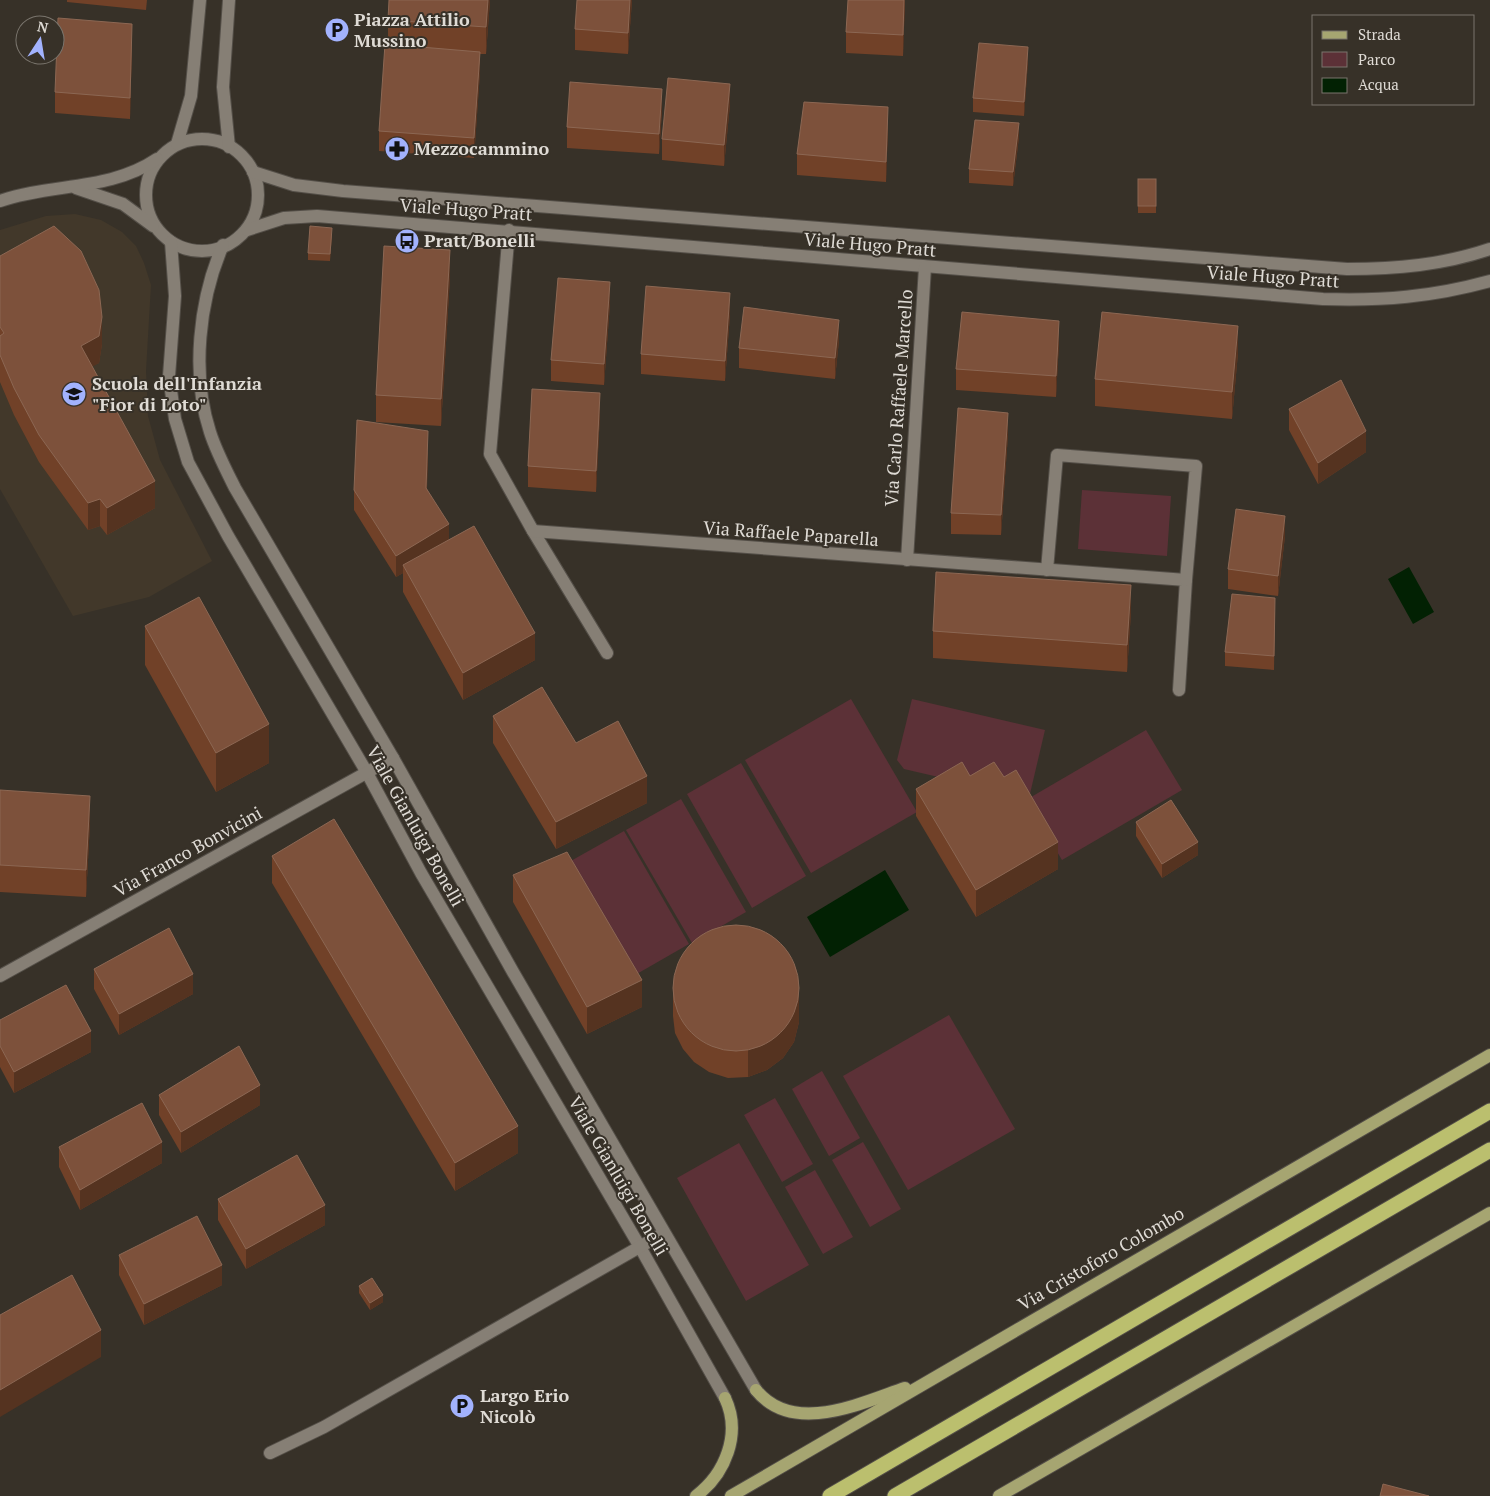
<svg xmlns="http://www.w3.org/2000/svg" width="1490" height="1496" font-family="'PT Serif',serif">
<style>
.built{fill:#42382a}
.green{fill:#5c3137}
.water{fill:#022103}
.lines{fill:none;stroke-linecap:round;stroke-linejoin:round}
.minor-casing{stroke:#544f48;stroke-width:14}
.major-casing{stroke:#544f48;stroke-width:14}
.highway-casing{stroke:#544f48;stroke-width:17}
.minor{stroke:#867f75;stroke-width:12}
.major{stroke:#a6a571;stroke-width:12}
.highway{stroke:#bbbf6e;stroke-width:15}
.wall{fill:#714128}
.shaded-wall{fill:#553320}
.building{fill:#7d513b;stroke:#8c6753}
.labels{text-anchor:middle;stroke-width:4;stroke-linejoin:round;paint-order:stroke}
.poi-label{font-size:18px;font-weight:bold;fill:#dfdbd5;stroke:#373128;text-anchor:start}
.street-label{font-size:18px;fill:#dfdbd5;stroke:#373128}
</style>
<rect width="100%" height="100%" fill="#373128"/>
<polygon class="built" points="75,214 101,220 122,232 136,246 144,263 151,285 146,371 148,416 160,460 212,561 149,597 73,616 0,489 0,230 46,216"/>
<g class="green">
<polygon points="1082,490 1171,496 1167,556 1078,549"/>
<polygon points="851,699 917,812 811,873 745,760"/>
<polygon points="912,699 1045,730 1029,798 904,769 897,760"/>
<polygon points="1146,730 1182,790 1062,860 1026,800"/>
<polygon points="741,763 806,876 752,908 687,794"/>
<polygon points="681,799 746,912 692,943 626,830"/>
<polygon points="624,831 689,944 635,975 569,862"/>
<polygon points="949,1015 1015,1129 908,1190 843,1076"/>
<polygon points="822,1071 860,1138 829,1156 792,1089"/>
<polygon points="775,1098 813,1164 782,1182 744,1115"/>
<polygon points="863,1142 901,1209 870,1227 832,1160"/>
<polygon points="739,1143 809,1265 746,1301 677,1178"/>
<polygon points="815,1170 853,1237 823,1254 785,1187"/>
</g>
<g class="water">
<polygon points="1409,567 1434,612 1413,624 1388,579"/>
<polygon points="885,870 909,910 830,957 807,917"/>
</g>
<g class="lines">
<defs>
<g id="minor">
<circle cx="202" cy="195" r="56"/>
<polyline points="177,144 191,96 200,0"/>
<polyline points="229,147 223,87 229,0"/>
<path d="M 253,172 L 294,185 L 343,191 L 1347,269 C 1396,269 1443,265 1490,249"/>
<polyline points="76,188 123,204 153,226"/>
<path d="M 0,201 C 52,183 110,191 157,159"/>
<path d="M 247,230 L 284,218 L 317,216 L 1323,299 C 1382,301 1432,297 1490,281"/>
<polyline points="509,230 490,454 533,531 607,653"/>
<polyline points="171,242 175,296 169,376 175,419 188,462 228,536 366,771 421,873 640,1247 725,1398"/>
<path d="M 223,245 C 199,300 191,374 210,432 C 216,451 226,470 235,488 L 393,758 L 513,972 L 756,1390"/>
<polyline points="533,531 1186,580 1179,690"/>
<polyline points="907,560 925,267"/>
<polyline points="1047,570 1057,455 1196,466 1186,580"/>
<polyline points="0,976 393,758"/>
<polyline points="270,1453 324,1427 664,1233"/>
</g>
<g id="major">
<path d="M 756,1390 C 793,1436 861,1403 905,1388"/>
<path d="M 696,1496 C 725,1474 742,1434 725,1398"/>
<polyline points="731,1496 1490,1055"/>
<polyline points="999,1496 1490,1213"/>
</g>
<g id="highway">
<polyline points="830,1496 1490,1111"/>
<polyline points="895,1496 1490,1150"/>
</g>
</defs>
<use href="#minor" class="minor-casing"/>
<use href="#major" class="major-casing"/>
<use href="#highway" class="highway-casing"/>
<use href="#minor" class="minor"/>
<use href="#major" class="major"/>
<use href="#highway" class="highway"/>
</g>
<g class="wall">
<polygon points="67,0 147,0 146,10 67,2"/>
<polygon points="490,0 486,54 480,54 480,72 474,158 379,151 379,131 388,44 388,20"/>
<polygon points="632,0 628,54 575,50 575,29"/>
<polygon points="905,0 903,56 846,53 846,32"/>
<polygon points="132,45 130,119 55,113 55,92"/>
<polygon points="1028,61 1024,116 973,112 973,98"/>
<polygon points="730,104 724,166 662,160 662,139"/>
<polygon points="662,110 659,154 567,148 567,127"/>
<polygon points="888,127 886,182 797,175 797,154"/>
<polygon points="1019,137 1013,186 969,183 969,169"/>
<rect x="1138" y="179" width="18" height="34"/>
<polygon points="332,235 330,261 308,260 308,253"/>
<polygon points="0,256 102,344 99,363 92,366 155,508 107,535 100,526 88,530 39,462 14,415 0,382"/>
<polygon points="450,277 441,426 376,422 376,395"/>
<polygon points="610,303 604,385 551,381 551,360"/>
<polygon points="730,314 725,381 641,374 641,354"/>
<polygon points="839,340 835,379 739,368 739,348"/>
<polygon points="1059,342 1056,397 956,390 956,369"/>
<polygon points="1238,353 1232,419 1095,406 1095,379"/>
<polygon points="1289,409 1366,452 1318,484 1289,430"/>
<polygon points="600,414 596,492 528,487 528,466"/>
<polygon points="1008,434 1001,535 951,534 951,513"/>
<polygon points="428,452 427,489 449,540 535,660 463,700 403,592 403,573 396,577 354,510 354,490"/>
<polygon points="1285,536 1278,596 1228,589 1228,569"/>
<polygon points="1131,612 1127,672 933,658 933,631"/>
<polygon points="1275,612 1274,670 1225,666 1225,652"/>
<polygon points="145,626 269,763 216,792 145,665"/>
<polygon points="493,716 576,743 647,803 556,849 493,743"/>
<polygon points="970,776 1004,777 1058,869 976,917 916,816 916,789"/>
<polygon points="0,790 90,823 86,897 0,892"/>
<polygon points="1136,822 1198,855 1162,878 1136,836"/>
<polygon points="272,856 518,1153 455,1191 272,883"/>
<polygon points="513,875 642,1007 587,1034 513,902"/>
<polygon points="94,969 193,994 119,1035 94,989"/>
<polygon points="673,989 799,1022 794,1042 783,1058 767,1070 748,1077 728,1078 709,1072 694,1062 683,1049 675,1033 673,1016"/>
<polygon points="0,1020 91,1052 14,1093 0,1067"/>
<polygon points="159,1095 260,1105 181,1153 159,1115"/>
<polygon points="59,1147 162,1163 80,1210 59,1167"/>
<polygon points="218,1199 325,1225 246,1269 218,1220"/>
<polygon points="119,1255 222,1285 144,1325 119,1275"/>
<polygon points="359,1286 383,1302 370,1310 359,1293"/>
</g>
<g class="shaded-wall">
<polygon points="488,0 490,0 486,54 486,27"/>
<polygon points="630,0 632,0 628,54 628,33"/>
<polygon points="904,0 905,0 903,56 903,35"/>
<polygon points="132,24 132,45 130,119 130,98"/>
<polygon points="1028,47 1028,61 1024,116 1024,102"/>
<polygon points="480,52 480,72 474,158 474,138"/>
<polygon points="730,84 730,104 724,166 724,145"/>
<polygon points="662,89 662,110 659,154 659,134"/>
<polygon points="888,107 888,127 886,182 886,162"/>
<polygon points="1019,123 1019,137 1013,186 1013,172"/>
<polygon points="450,250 450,277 441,426 441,399"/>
<polygon points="610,282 610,303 604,385 604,364"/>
<polygon points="730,293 730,314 725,381 725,361"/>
<polygon points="102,317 102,344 99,363 81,373 81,346"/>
<polygon points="839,320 839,340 835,379 835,358"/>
<polygon points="1059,321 1059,342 1056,397 1056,376"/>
<polygon points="1238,326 1238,353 1232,419 1232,392"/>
<polygon points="600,393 600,414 596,492 596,471"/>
<polygon points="1008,413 1008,434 1001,535 1001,515"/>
<polygon points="428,431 428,452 426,508 426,488"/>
<polygon points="1366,431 1366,452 1318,484 1318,463"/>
<polygon points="155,481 155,508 107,535 107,508"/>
<polygon points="100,499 100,526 88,530 88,503"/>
<polygon points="1285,516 1285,536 1278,596 1278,576"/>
<polygon points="449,524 449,544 403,565 403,573 396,577 396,556"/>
<polygon points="1131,585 1131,612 1127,672 1127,645"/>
<polygon points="535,633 535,660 463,700 463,673"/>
<polygon points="269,724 269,763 216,792 216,753"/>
<polygon points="647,776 647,803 556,849 556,822"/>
<polygon points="90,796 90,823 86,897 86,870"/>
<polygon points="1058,842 1058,869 976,917 976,890"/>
<polygon points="1198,842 1198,855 1162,878 1162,864"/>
<polygon points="193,974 193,994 119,1035 119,1014"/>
<polygon points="642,980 642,1007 587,1034 587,1007"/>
<polygon points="799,995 799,1022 794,1042 783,1058 767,1070 748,1077 748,1050"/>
<polygon points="91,1031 91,1052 14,1093 14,1072"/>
<polygon points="260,1085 260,1105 181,1153 181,1132"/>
<polygon points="518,1126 518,1153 455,1191 455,1163"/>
<polygon points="162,1142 162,1163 80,1210 80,1190"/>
<polygon points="325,1205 325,1225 246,1269 246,1249"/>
<polygon points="222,1265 222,1285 144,1325 144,1304"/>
<polygon points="383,1295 383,1302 370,1310 370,1303"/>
<polygon points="101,1330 101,1357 0,1417 0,1390"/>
</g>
<g class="building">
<polygon points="389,0 488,0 486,27 388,20"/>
<polygon points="577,0 630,0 628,33 575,29"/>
<polygon points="848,0 904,0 903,35 846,32"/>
<polygon points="58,18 132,24 130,98 55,92"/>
<polygon points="979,43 1028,47 1024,102 973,98"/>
<polygon points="385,44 480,52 474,138 379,131"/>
<polygon points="668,78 730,84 724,145 662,139"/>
<polygon points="570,82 662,89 659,134 567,127"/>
<polygon points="804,102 888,107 886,162 797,154"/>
<polygon points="975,120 1019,123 1013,172 969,169"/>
<rect x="1138" y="179" width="18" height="27"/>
<polygon points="54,226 81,251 99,290 102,317 99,336 81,346 155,481 107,508 100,499 88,503 39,435 14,388 0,355 0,336 4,333 0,327 0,256"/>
<polygon points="310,226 332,228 330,254 308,253"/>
<polygon points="384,246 450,250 441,399 376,395"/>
<polygon points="558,278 610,282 604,364 551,360"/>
<polygon points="646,286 730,293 725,361 641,354"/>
<polygon points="744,307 839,320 835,358 739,348"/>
<polygon points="962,312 1059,321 1056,376 956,369"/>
<polygon points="1102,312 1238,326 1232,392 1095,379"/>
<polygon points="1341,380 1366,431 1318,463 1289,409"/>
<polygon points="532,389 600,393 596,471 528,466"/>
<polygon points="958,408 1008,413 1001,515 951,513"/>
<polygon points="357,420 428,431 426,488 449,524 396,556 354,490"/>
<polygon points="1236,509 1285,516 1278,576 1228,569"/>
<polygon points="474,526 535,633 463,673 403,565"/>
<polygon points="936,572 1131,585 1127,645 933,631"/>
<polygon points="1232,594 1275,598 1274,656 1225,652"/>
<polygon points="199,597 269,724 216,753 145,626"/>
<polygon points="542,687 576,743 618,721 647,776 556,822 493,716"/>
<polygon points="962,762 970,776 994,762 1004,777 1016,770 1058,842 976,890 916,789"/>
<polygon points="0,790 90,796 86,870 0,865"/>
<polygon points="1171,800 1198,842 1162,864 1136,822"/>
<polygon points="334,819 518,1126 455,1163 272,856"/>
<polygon points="567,852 642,980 587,1007 513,875"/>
<circle cx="736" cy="988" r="63"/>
<polygon points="169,928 193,974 119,1014 94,969"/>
<polygon points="66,985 91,1031 14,1072 0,1046 0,1020"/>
<polygon points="239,1046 260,1085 181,1132 159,1095"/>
<polygon points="142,1103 162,1142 80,1190 59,1147"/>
<polygon points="297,1155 325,1205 246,1249 218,1199"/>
<polygon points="197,1216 222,1265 144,1304 119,1255"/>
<polygon points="72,1275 101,1330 0,1390 0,1315"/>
<polygon points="372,1278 383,1295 370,1303 359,1286"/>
<polygon points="1383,1484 1429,1496 1380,1496"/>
</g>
<defs>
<symbol id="parking-disc" viewBox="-11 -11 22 22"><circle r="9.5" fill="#a2b2fd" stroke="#373128"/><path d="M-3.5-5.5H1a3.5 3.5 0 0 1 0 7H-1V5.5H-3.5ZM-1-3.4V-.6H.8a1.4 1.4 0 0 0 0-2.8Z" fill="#111"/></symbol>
<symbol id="pharmacy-disc" viewBox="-11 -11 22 22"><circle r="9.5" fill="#a2b2fd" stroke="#373128"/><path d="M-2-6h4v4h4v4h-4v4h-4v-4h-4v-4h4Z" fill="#111"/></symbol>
<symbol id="bus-disc" viewBox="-11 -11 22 22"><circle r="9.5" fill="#a2b2fd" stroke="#373128"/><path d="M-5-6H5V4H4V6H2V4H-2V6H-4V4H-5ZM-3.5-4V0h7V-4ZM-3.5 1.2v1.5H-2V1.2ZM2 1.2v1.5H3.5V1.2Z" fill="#111"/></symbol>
<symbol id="school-disc" viewBox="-11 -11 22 22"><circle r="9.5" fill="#a2b2fd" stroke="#373128"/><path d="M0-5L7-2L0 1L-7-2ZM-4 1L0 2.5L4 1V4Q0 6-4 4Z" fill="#111"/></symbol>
</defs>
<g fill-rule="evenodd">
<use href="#parking-disc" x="323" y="16" width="28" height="28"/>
<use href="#pharmacy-disc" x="383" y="135" width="28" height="28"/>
<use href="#bus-disc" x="393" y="227" width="28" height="28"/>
<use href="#school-disc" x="60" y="380" width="28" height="28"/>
<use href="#parking-disc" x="448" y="1392" width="28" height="28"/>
</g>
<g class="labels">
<g class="poi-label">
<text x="354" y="26">Piazza Attilio<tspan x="354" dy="21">Mussino</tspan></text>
<text x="414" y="155">Mezzocammino</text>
<text x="424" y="247">Pratt/Bonelli</text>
<text x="92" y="390">Scuola dell'Infanzia<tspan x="92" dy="21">"Fior di Loto"</tspan></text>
<text x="480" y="1402">Largo Erio<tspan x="480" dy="21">Nicolò</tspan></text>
</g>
<g class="street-label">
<text transform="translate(466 210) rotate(4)" y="6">Viale Hugo Pratt</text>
<text transform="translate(870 245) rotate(5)" y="6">Viale Hugo Pratt</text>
<text transform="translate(1273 277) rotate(4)" y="6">Viale Hugo Pratt</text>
<text transform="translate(899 398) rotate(-86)" y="6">Via Carlo Raffaele Marcello</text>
<text transform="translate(791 534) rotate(4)" y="6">Via Raffaele Paparella</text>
<text transform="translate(415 826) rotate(61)" y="6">Viale Gianluigi Bonelli</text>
<text transform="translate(188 852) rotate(-29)" y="6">Via Franco Bonvicini</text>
<text transform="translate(618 1176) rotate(60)" y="6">Viale Gianluigi Bonelli</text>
<text transform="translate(1101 1259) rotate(-30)" y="6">Via Cristoforo Colombo</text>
</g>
</g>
<rect x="1312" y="15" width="162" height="90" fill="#373128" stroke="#7a756d"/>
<rect x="1322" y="31" width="25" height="8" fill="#a6a571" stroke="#7a756d"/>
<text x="1358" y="40" font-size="15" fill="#dfdbd5">Strada</text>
<rect x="1322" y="52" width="25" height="15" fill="#5c3137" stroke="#7a756d"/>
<text x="1358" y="65" font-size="15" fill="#dfdbd5">Parco</text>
<rect x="1322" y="78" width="25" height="15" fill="#022103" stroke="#7a756d"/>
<text x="1358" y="90" font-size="15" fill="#dfdbd5">Acqua</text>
<g transform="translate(40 40) rotate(12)"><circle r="24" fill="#373128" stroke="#7a756d"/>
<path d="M0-4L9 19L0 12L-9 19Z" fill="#a2b2fd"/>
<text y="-8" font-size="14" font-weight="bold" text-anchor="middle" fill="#dfdbd5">N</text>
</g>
</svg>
